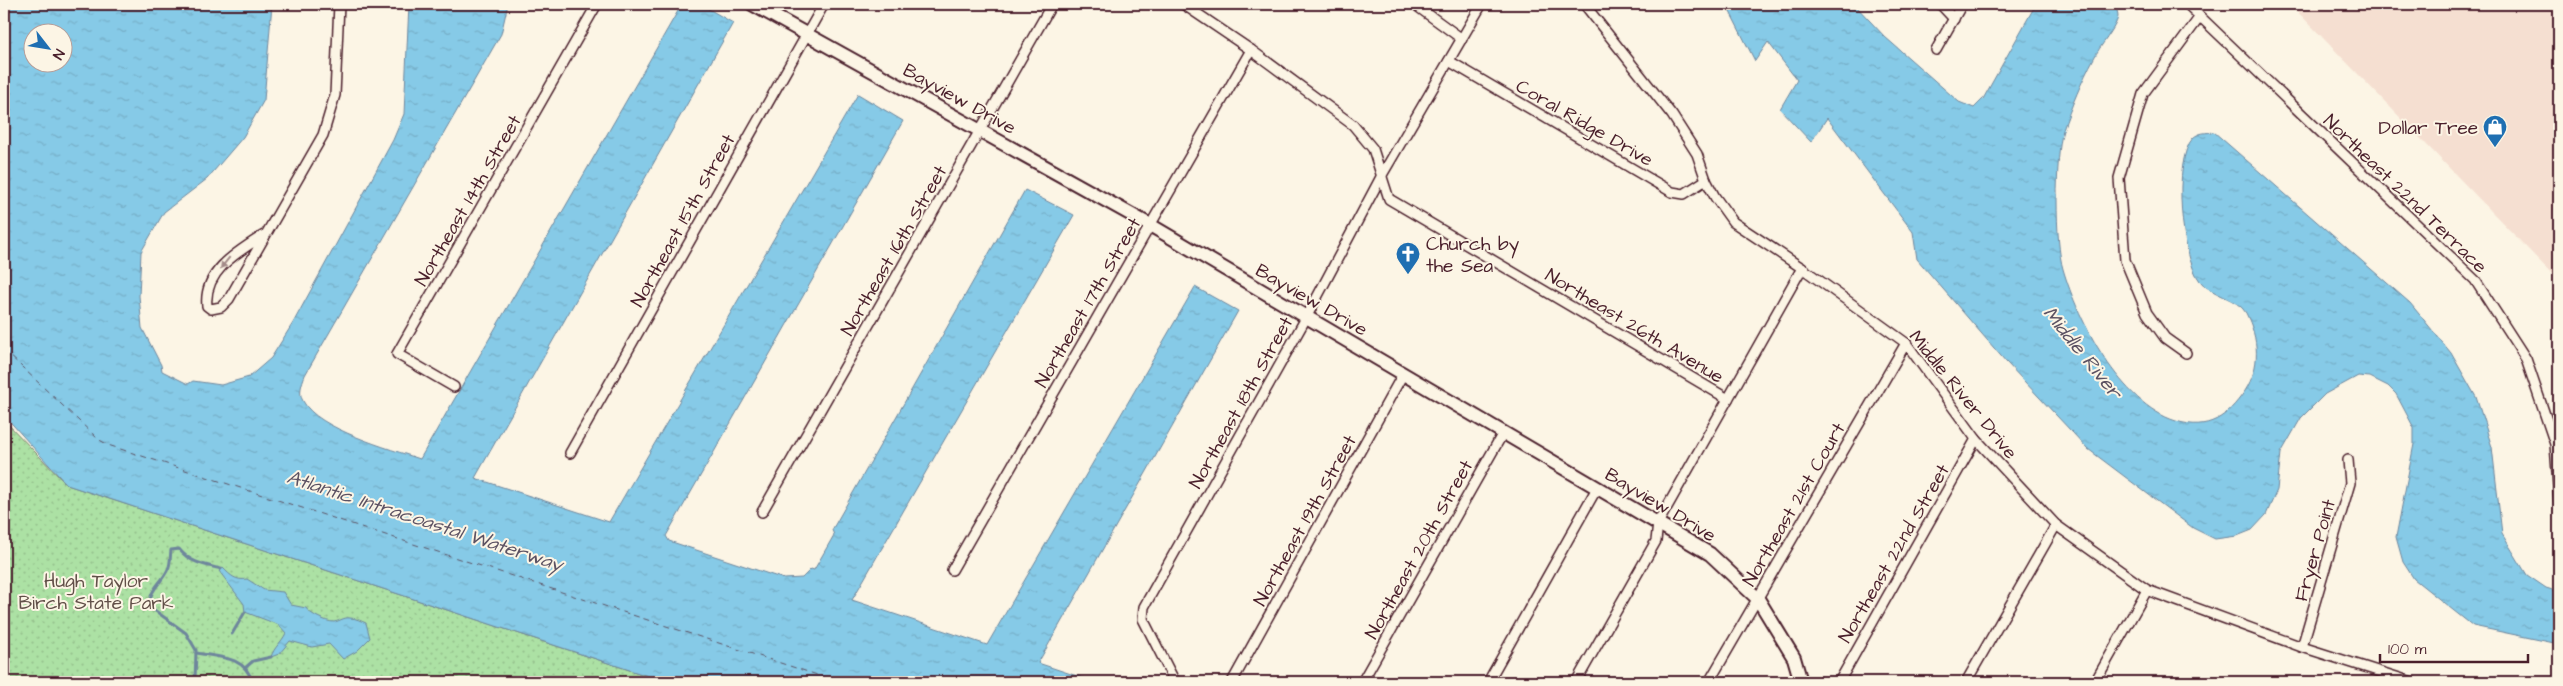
<svg xmlns="http://www.w3.org/2000/svg" width="2563" height="686" font-family="'Architects Daughter',sans-serif">
<style>
.built{fill:#f5dfd1}
.park{fill:url(#park-dots);stroke:#7b8068}
.water{fill:url(#water-ripples);stroke:#6e869c;fill-rule:evenodd}
.lines{fill:none;stroke-linecap:round;stroke-linejoin:round}
.stream{stroke:#6e869c;stroke-width:3}
.ferry{stroke:#5c5263;stroke-width:1;stroke-dasharray:6 5;stroke-linecap:butt}
.street-casing{stroke:#4a1f2b;stroke-width:12}
.secondary-casing{stroke:#4a1f2b;stroke-width:16}
.street{stroke:#fcf5e5;stroke-width:9}
.secondary{stroke:#fcf5e5;stroke-width:12}
.oneway{fill:#a38a88}
.labels{text-anchor:middle;stroke-width:4;stroke-linejoin:round;paint-order:stroke}
.street-label{font-size:19px;fill:#4a1f2b;stroke:#fcf5e5}
.poi-label{font-size:19px;fill:#4a1f2b;stroke:#fcf5e5;text-anchor:end}
.park-label{font-size:19px;fill:#625049;stroke:#fcf5e5}
.water-label{font-size:20px;font-style:italic;fill:#5c5263;stroke:#fcf5e5}
</style>
<defs>
<pattern id="park-dots" width="8" height="8" patternUnits="userSpaceOnUse" patternTransform="scale(1.25)"><rect width="8" height="8" fill="#ace1a4"/><path d="M2 2h.1M6 6h.1" fill="none" stroke="#96c18d" stroke-width="1.8" stroke-linecap="round"/></pattern>
<pattern id="water-ripples" width="26" height="14" patternUnits="userSpaceOnUse" patternTransform="scale(1.25)"><rect width="26" height="14" fill="#86cae7"/><path d="M2 4q2-2 4 0t4 0M15 11q2-2 4 0t4 0" fill="none" stroke="#75adc6"/></pattern>
</defs>
<rect width="100%" height="100%" fill="#fcf5e5"/>
<filter id="ink" filterUnits="userSpaceOnUse"><feTurbulence type="fractalNoise" baseFrequency=".02" numOctaves="2"/><feDisplacementMap in="SourceGraphic" scale="10" xChannelSelector="R" yChannelSelector="G"/><feConvolveMatrix kernelMatrix="1 2 1 2 8 2 1 2 1" color-interpolation-filters="sRGB"/></filter>
<g filter="url(#ink)">
<polygon class="built" points="2290,4 2559,4 2559,281"/>
<polygon class="park" points="4,420 67,485 666,682 4,682"/>
<g class="water">
<path d="M 4,4 L 272,4 L 264,100 L 243,137 L 207,179 L 164,212 L 141,252 L 139,296 L 142,328 L 161,365 L 162,371 L 188,384 L 193,381 L 221,385 L 249,377 L 271,358 L 293,323 L 393,140 L 404,114 L 409,4 L 508,4 L 501,34 L 305,375 C 302,383 298,393 303,401 C 317,429 391,449 420,459 L 682,4 L 700,4 L 733,23 L 475,478 L 609,522 L 858,94 L 903,121 L 666,536 L 669,541 L 784,579 L 802,578 L 811,569 L 814,570 L 834,535 L 832,530 L 1025,190 L 1074,215 L 852,600 L 987,645 L 1195,287 L 1238,311 L 1038,663 L 1095,682 L 666,682 L 67,485 L 4,415 ZM 32,32 L 62,32 L 62,62 L 32,62 Z"/>
<path d="M 1726,4 L 1854,4 L 1885,37 L 1959,102 L 1974,108 L 1983,99 L 2036,4 L 2116,4 C 2116,8 2118,13 2118,17 C 2116,28 2099,47 2094,58 C 2082,80 2071,107 2063,130 C 2055,157 2055,243 2063,269 C 2078,321 2121,404 2176,421 C 2209,431 2227,417 2245,391 C 2261,366 2259,339 2246,313 C 2238,298 2210,295 2200,281 C 2181,257 2172,161 2193,138 C 2199,132 2206,133 2214,132 L 2410,303 L 2451,353 L 2476,397 L 2492,447 L 2502,534 L 2527,575 L 2546,588 L 2559,592 L 2559,644 L 2473,626 L 2414,579 L 2403,562 L 2396,537 L 2414,444 L 2414,428 L 2396,394 L 2388,386 L 2370,377 L 2358,376 L 2325,394 L 2301,418 L 2281,453 L 2277,490 L 2266,515 L 2252,530 L 2237,536 L 2215,539 L 2193,528 L 2088,449 L 2007,363 L 1917,259 L 1913,232 L 1827,118 L 1811,142 L 1780,109 L 1797,80 L 1768,42 L 1755,61 Z"/>
<path d="M 223,568 C 231,576 236,581 247,579 L 264,590 L 283,592 L 291,605 L 306,608 C 309,614 326,622 334,622 C 340,621 344,617 350,618 C 356,618 361,621 366,623 L 370,638 L 357,651 L 343,659 L 329,644 L 312,647 L 290,641 L 279,654 L 271,657 C 274,647 282,642 286,633 L 279,625 L 245,612 L 244,604 L 219,571 Z"/>
</g>
<g class="lines">
<g class="stream">
<polyline points="232,634 245,612"/>
<path d="M 196,653 C 218,657 246,656 252,682"/>
<polyline points="245,668 253,661 271,657"/>
<path d="M 195,682 L 196,650 L 186,633 L 150,607 C 148,590 162,583 168,569 C 171,564 170,555 171,550 L 179,549 C 190,563 205,565 221,569"/>
</g>
<polyline class="ferry" points="4,350 98,439 108,445 839,682"/>
<defs>
<g id="street">
<polyline points="1183,4 1251,50 1353,125 1373,149 1389,199 1728,399"/>
<polyline points="1414,4 1462,39"/>
<polyline points="1584,4 1672,115 1697,154 1706,180 1715,197 1733,222 1802,268 1906,343 1976,439 2056,525 2147,590 2302,647 2412,682"/>
<polyline points="1940,4 1954,19"/>
<polyline points="2187,4 2475,280 2526,359 2555,444 2559,500"/>
<polyline points="1936,50 1962,4"/>
<polyline points="1449,61 1672,192 1684,194 1706,180"/>
<path d="M 264,235 C 239,251 203,271 207,306 L 211,309 L 221,307 L 229,299 L 323,135 L 335,95 L 339,4"/>
<polyline points="2186,353 2165,338 2147,313 2125,260 2119,178 2143,94 2199,18"/>
<polyline points="454,387 397,354 597,4"/>
<polyline points="570,453 824,4"/>
<polyline points="762,512 1052,4"/>
<polyline points="952,570 1251,50"/>
<polyline points="2302,647 2350,483 2348,460"/>
<polyline points="1175,682 1143,619 1144,607 1306,318 1382,175 1482,4"/>
<polyline points="1232,682 1403,374"/>
<polyline points="1362,682 1503,433"/>
<polyline points="1488,682 1597,488"/>
<polyline points="1576,682 1656,541 1658,523 1802,268"/>
<polyline points="1709,682 1906,343"/>
<polyline points="1839,682 1976,439"/>
<polyline points="1966,682 2056,525"/>
<polyline points="2095,682 2147,590"/>
</g>
<polyline id="secondary" points="752,4 1150,225 1710,554 1758,599 1794,658 1801,682"/>
</defs>
<use href="#street" class="street-casing"/>
<use href="#secondary" class="secondary-casing"/>
<use href="#street" class="street"/>
<use href="#secondary" class="secondary"/>
</g>
<defs><path id="oneway-solid" d="M-6-.8H1V-3.2L6.5 0L1 3.2V.8H-6Z" transform="scale(1.25)"/></defs>
<use class="oneway" href="#oneway-solid" transform="translate(225 263) rotate(128)"/>
</g>
<defs>
<symbol id="shop-pin" viewBox="-11 -11 22 30"><path d="M0 17L-7.5 6A9.5 9.5 0 1 1 7.5 6Z" fill="#1f6fb2" stroke="#fcf5e5"/><path d="M-5-2.5h2.3a2.7 3.5 0 0 1 5.4 0H5L5.5 6h-11ZM-1.5-2.5h3a1.5 2.3 0 0 0-3 0Z" fill="#fff"/></symbol>
<symbol id="church-pin" viewBox="-11 -11 22 30"><path d="M0 17L-7.5 6A9.5 9.5 0 1 1 7.5 6Z" fill="#1f6fb2" stroke="#fcf5e5"/><path d="M-1.2-6h2.4v3.5h3.3v2.4h-3.3V6h-2.4V-.1h-3.3v-2.4h3.3Z" fill="#fff"/></symbol>
</defs>
<g fill-rule="evenodd">
<use href="#shop-pin" x="2481" y="113" width="28" height="38"/>
<use href="#church-pin" x="1394" y="240" width="28" height="38"/>
</g>
<g class="labels">
<g class="street-label">
<text transform="translate(960 98) rotate(29)" y="7">Bayview Drive</text>
<text transform="translate(1585 122) rotate(30)" y="7">Coral Ridge Drive</text>
<text transform="translate(2406 193) rotate(44)" y="7">Northeast 22nd Terrace</text>
<text transform="translate(467 200) rotate(-60)" y="7">Northeast 14th Street</text>
<text transform="translate(682 220) rotate(-61)" y="7">Northeast 15th Street</text>
<text transform="translate(893 250) rotate(-60)" y="7">Northeast 16th Street</text>
<text transform="translate(1312 299) rotate(30)" y="7">Bayview Drive</text>
<text transform="translate(1087 302) rotate(-60)" y="7">Northeast 17th Street</text>
<text transform="translate(1635 325) rotate(31)" y="7">Northeast 26th Avenue</text>
<text transform="translate(1964 394) rotate(51)" y="7">Middle River Drive</text>
<text transform="translate(1240 402) rotate(-61)" y="7">Northeast 18th Street</text>
<text transform="translate(1661 504) rotate(31)" y="7">Bayview Drive</text>
<text transform="translate(1793 504) rotate(-60)" y="7">Northeast 21st Court</text>
<text transform="translate(1304 520) rotate(-61)" y="7">Northeast 19th Street</text>
<text transform="translate(1418 549) rotate(-61)" y="7">Northeast 20th Street</text>
<text transform="translate(2314 550) rotate(-74)" y="7">Fryer Point</text>
<text transform="translate(1893 553) rotate(-60)" y="7">Northeast 22nd Street</text>
</g>
<g class="poi-label">
<text x="2478" y="134">Dollar Tree</text>
<text x="1426" y="250" text-anchor="start">Church by<tspan x="1426" dy="22">the Sea</tspan></text>
</g>
<g class="park-label">
<text x="96" y="587">Hugh Taylor<tspan x="96" dy="22">Birch State Park</tspan></text>
</g>
<g class="water-label">
<text transform="translate(2083 352) rotate(51)" y="7">Middle River</text>
<text transform="translate(425 520) rotate(18)" y="7">Atlantic Intracoastal Waterway</text>
</g>
</g>
<rect width="2563" height="686" fill="none" stroke="#fcf5e5" stroke-width="20"/>
<rect x="10" y="10" width="2543" height="666" fill="none" stroke="#4a1f2b" stroke-width="2" filter="url(#ink)"/>
<g transform="translate(48 48) rotate(121)"><circle r="24" fill="#fcf5e5" stroke="#b59f9b"/>
<path d="M0-4L9 19L0 12L-9 19Z" fill="#1f6fb2"/>
<text y="-8" font-size="14" font-weight="bold" text-anchor="middle" fill="#4a1f2b">N</text>
</g>
<path d="M2380 654v8h148v-8" fill="none" stroke="#4a1f2b" stroke-width="2.5"/>
<text x="2388" y="654" font-size="15" fill="#4a1f2b" stroke="#fcf5e5" stroke-width="4" paint-order="stroke">100 m</text>
</svg>
